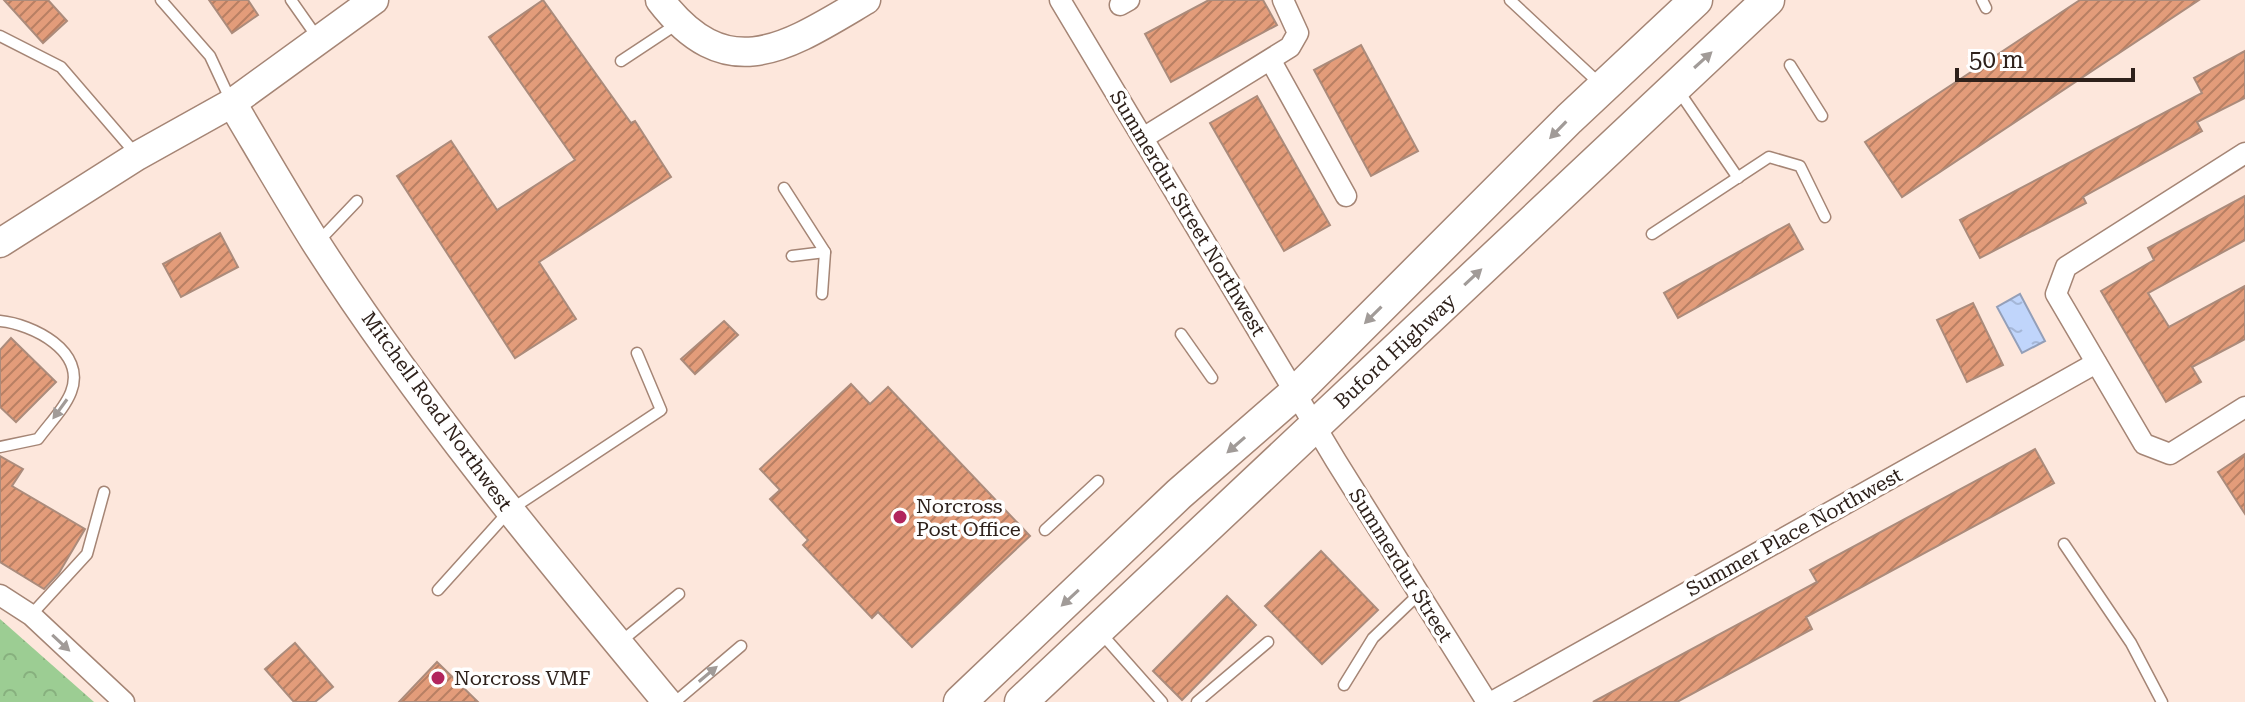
<svg xmlns="http://www.w3.org/2000/svg" width="2245" height="702" font-family="'Roboto Serif',serif">
<style>
.forest{fill:url(#forest-crowns)}
.water{fill:url(#water-ripples);stroke:#949fb8;stroke-width:2}
.building{fill:url(#building-hatch);stroke:#ab8b7b;stroke-width:2}
.lines{fill:none;stroke-linecap:round;stroke-linejoin:round}
.lane-casing{stroke:#a58575;stroke-width:13}
.street-casing{stroke:#a58575;stroke-width:23}
.secondary-casing{stroke:#a58575;stroke-width:31}
.primary-casing{stroke:#a58575;stroke-width:35}
.lane{stroke:#fff;stroke-width:10}
.street{stroke:#fff;stroke-width:20}
.secondary{stroke:#fff;stroke-width:28}
.primary{stroke:#fff;stroke-width:32}
.oneway{fill:#a19b98}
.poi-dot{fill:#b2255d;stroke:#fff;stroke-width:3}
.labels{text-anchor:middle;stroke-width:7;stroke-linejoin:round;paint-order:stroke}
.street-label{font-size:20px;fill:#2e211b;stroke:#fff}
.poi-label{font-size:20px;fill:#2e211b;stroke:#fff;text-anchor:start}
</style>
<defs>
<pattern id="forest-crowns" width="20" height="18" patternUnits="userSpaceOnUse" patternTransform="scale(2)"><rect width="20" height="18" fill="#9ccd93"/><path d="M2 6a3 3 0 1 1 6 0M12 15a3 3 0 1 1 6 0" fill="none" stroke="#87b07e"/></pattern>
<pattern id="water-ripples" width="26" height="14" patternUnits="userSpaceOnUse" patternTransform="scale(2)"><rect width="26" height="14" fill="#c0d5fb"/><path d="M2 4q2-2 4 0t4 0M15 11q2-2 4 0t4 0" fill="none" stroke="#a5b7d7"/></pattern>
<pattern id="building-hatch" width="6" height="6" patternUnits="userSpaceOnUse" patternTransform="scale(2)"><rect width="6" height="6" fill="#e39c7a"/><path d="M-1 1l2-2M0 6l6-6M5 7l2-2" fill="none" stroke="#b87f63"/></pattern>
</defs>
<rect width="100%" height="100%" fill="#fde7dc"/>
<polygon class="forest" points="0,619 94,702 0,702"/>
<polygon class="water" points="2020,294 2045,341 2022,353 1997,307"/>
<g class="building">
<polygon points="4,0 48,0 67,21 43,43"/>
<polygon points="209,0 248,0 258,15 232,33"/>
<polygon points="543,0 631,123 635,121 671,177 539,262 576,319 515,358 397,176 451,141 497,210 575,160 489,37"/>
<polygon points="1209,0 1263,0 1277,25 1171,82 1145,34"/>
<polygon points="2080,0 2199,0 1902,197 1865,142"/>
<polygon points="1361,45 1418,151 1371,176 1314,70"/>
<polygon points="2245,51 2245,98 2197,122 2202,131 2083,197 2086,203 1980,258 1960,220 2202,93 2194,78"/>
<polygon points="1257,96 1330,225 1284,251 1210,123"/>
<polygon points="2245,196 2245,240 2148,293 2169,327 2245,286 2245,339 2192,367 2201,382 2166,402 2101,291 2154,260 2148,248"/>
<polygon points="1789,224 1803,249 1678,318 1664,293"/>
<polygon points="220,233 238,267 181,297 163,264"/>
<polygon points="1973,303 2003,365 1967,382 1937,320"/>
<polygon points="724,321 738,335 695,374 681,359"/>
<polygon points="11,338 56,382 16,422 0,407 0,350"/>
<polygon points="851,384 870,404 888,387 1030,536 912,647 878,612 872,618 803,545 808,540 770,499 780,490 760,469"/>
<polygon points="2035,449 2054,483 1806,617 1812,629 1677,702 1593,702 1817,582 1810,570"/>
<polygon points="2245,454 2245,514 2218,472"/>
<polygon points="0,456 23,469 12,486 85,529 59,573 44,589 0,562"/>
<polygon points="1321,551 1378,610 1322,664 1265,606"/>
<polygon points="1227,596 1256,625 1182,700 1153,671"/>
<polygon points="295,643 333,687 315,702 294,702 265,669"/>
<polygon points="437,662 478,702 399,702"/>
</g>
<g class="lines">
<defs>
<g id="lane">
<polyline points="161,0 210,56 230,99"/>
<polyline points="291,0 317,37"/>
<polyline points="1510,0 1599,83"/>
<polyline points="1982,0 1986,8"/>
<polyline points="0,36 61,67 135,153"/>
<polyline points="621,61 677,24"/>
<polyline points="1790,65 1822,116"/>
<polyline points="1678,90 1738,178"/>
<polyline points="784,188 825,252 822,294"/>
<polyline points="1652,234 1769,157 1800,166 1825,217"/>
<polyline points="317,243 357,201"/>
<polyline points="792,256 825,252"/>
<path d="M 0,321 C 32,324 87,351 71,392 C 65,408 49,424 38,439 L 0,447"/>
<polyline points="1181,334 1212,378"/>
<polyline points="1045,530 1098,481"/>
<polyline points="2064,544 2131,643 2162,702"/>
<polyline points="438,590 510,510 661,410 637,353"/>
<polyline points="31,615 87,554 104,492"/>
<polyline points="1100,632 1162,702"/>
<polyline points="619,643 679,594"/>
<polyline points="1344,685 1373,638 1419,594"/>
<polyline points="675,702 741,646"/>
<polyline points="1197,702 1268,642"/>
</g>
<g id="street">
<polyline points="1060,0 1336,461 1487,702"/>
<polyline points="1120,5 1129,0"/>
<polyline points="1271,61 1346,196"/>
<polyline points="1143,138 1290,47 1298,33 1283,0"/>
<polyline points="2245,153 2066,267 2056,294 2144,444 2170,454 2245,407"/>
<polyline points="0,595 31,615 124,702"/>
<polyline points="1492,702 2096,363"/>
</g>
<g id="secondary">
<path d="M 660,0 C 728,89 788,46 866,0"/>
<path d="M 232,103 C 260,150 287,197 316,243 C 420,405 544,554 667,702"/>
<polyline points="0,243 137,156 232,103 374,0"/>
</g>
<g id="primary">
<polyline points="960,702 1179,494 1295,393 1569,119 1696,0"/>
<polyline points="1021,702 1768,0"/>
</g>
</defs>
<use href="#lane" class="lane-casing"/>
<use href="#street" class="street-casing"/>
<use href="#secondary" class="secondary-casing"/>
<use href="#primary" class="primary-casing"/>
<use href="#lane" class="lane"/>
<use href="#street" class="street"/>
<use href="#secondary" class="secondary"/>
<use href="#primary" class="primary"/>
</g>
<defs><path id="oneway-solid" d="M-6-.8H1V-3.2L6.5 0L1 3.2V.8H-6Z" transform="scale(2)"/></defs>
<g class="oneway">
<use href="#oneway-solid" transform="translate(1703 60) rotate(-42)"/>
<use href="#oneway-solid" transform="translate(1558 130) rotate(134)"/>
<use href="#oneway-solid" transform="translate(1473 277) rotate(-43)"/>
<use href="#oneway-solid" transform="translate(1373 315) rotate(135)"/>
<use href="#oneway-solid" transform="translate(60 409) rotate(126)"/>
<use href="#oneway-solid" transform="translate(1236 445) rotate(139)"/>
<use href="#oneway-solid" transform="translate(1070 598) rotate(137)"/>
<use href="#oneway-solid" transform="translate(61 643) rotate(43)"/>
<use href="#oneway-solid" transform="translate(708 674) rotate(-40)"/>
</g>
<g class="poi-dot">
<circle cx="900" cy="517" r="8"/>
<circle cx="438" cy="678" r="8"/>
</g>
<g class="labels">
<g class="street-label">
<text transform="translate(1188 213) rotate(59)" y="7">Summerdur Street Northwest</text>
<text transform="translate(1395 351) rotate(-43)" y="7">Buford Highway</text>
<text transform="translate(437 411) rotate(54)" y="7">Mitchell Road Northwest</text>
<text transform="translate(1794 532) rotate(-29)" y="7">Summer Place Northwest</text>
<text transform="translate(1401 565) rotate(58)" y="7">Summerdur Street</text>
</g>
<g class="poi-label">
<text x="916" y="513">Norcross<tspan x="916" dy="23">Post Office</tspan></text>
<text x="454" y="685">Norcross VMF</text>
</g>
</g>
<path d="M1957 68v12h176v-12" fill="none" stroke="#2e211b" stroke-width="4"/>
<text x="1969" y="68" font-size="24" fill="#2e211b" stroke="#ffffff" stroke-width="6" paint-order="stroke">50 m</text>
</svg>
